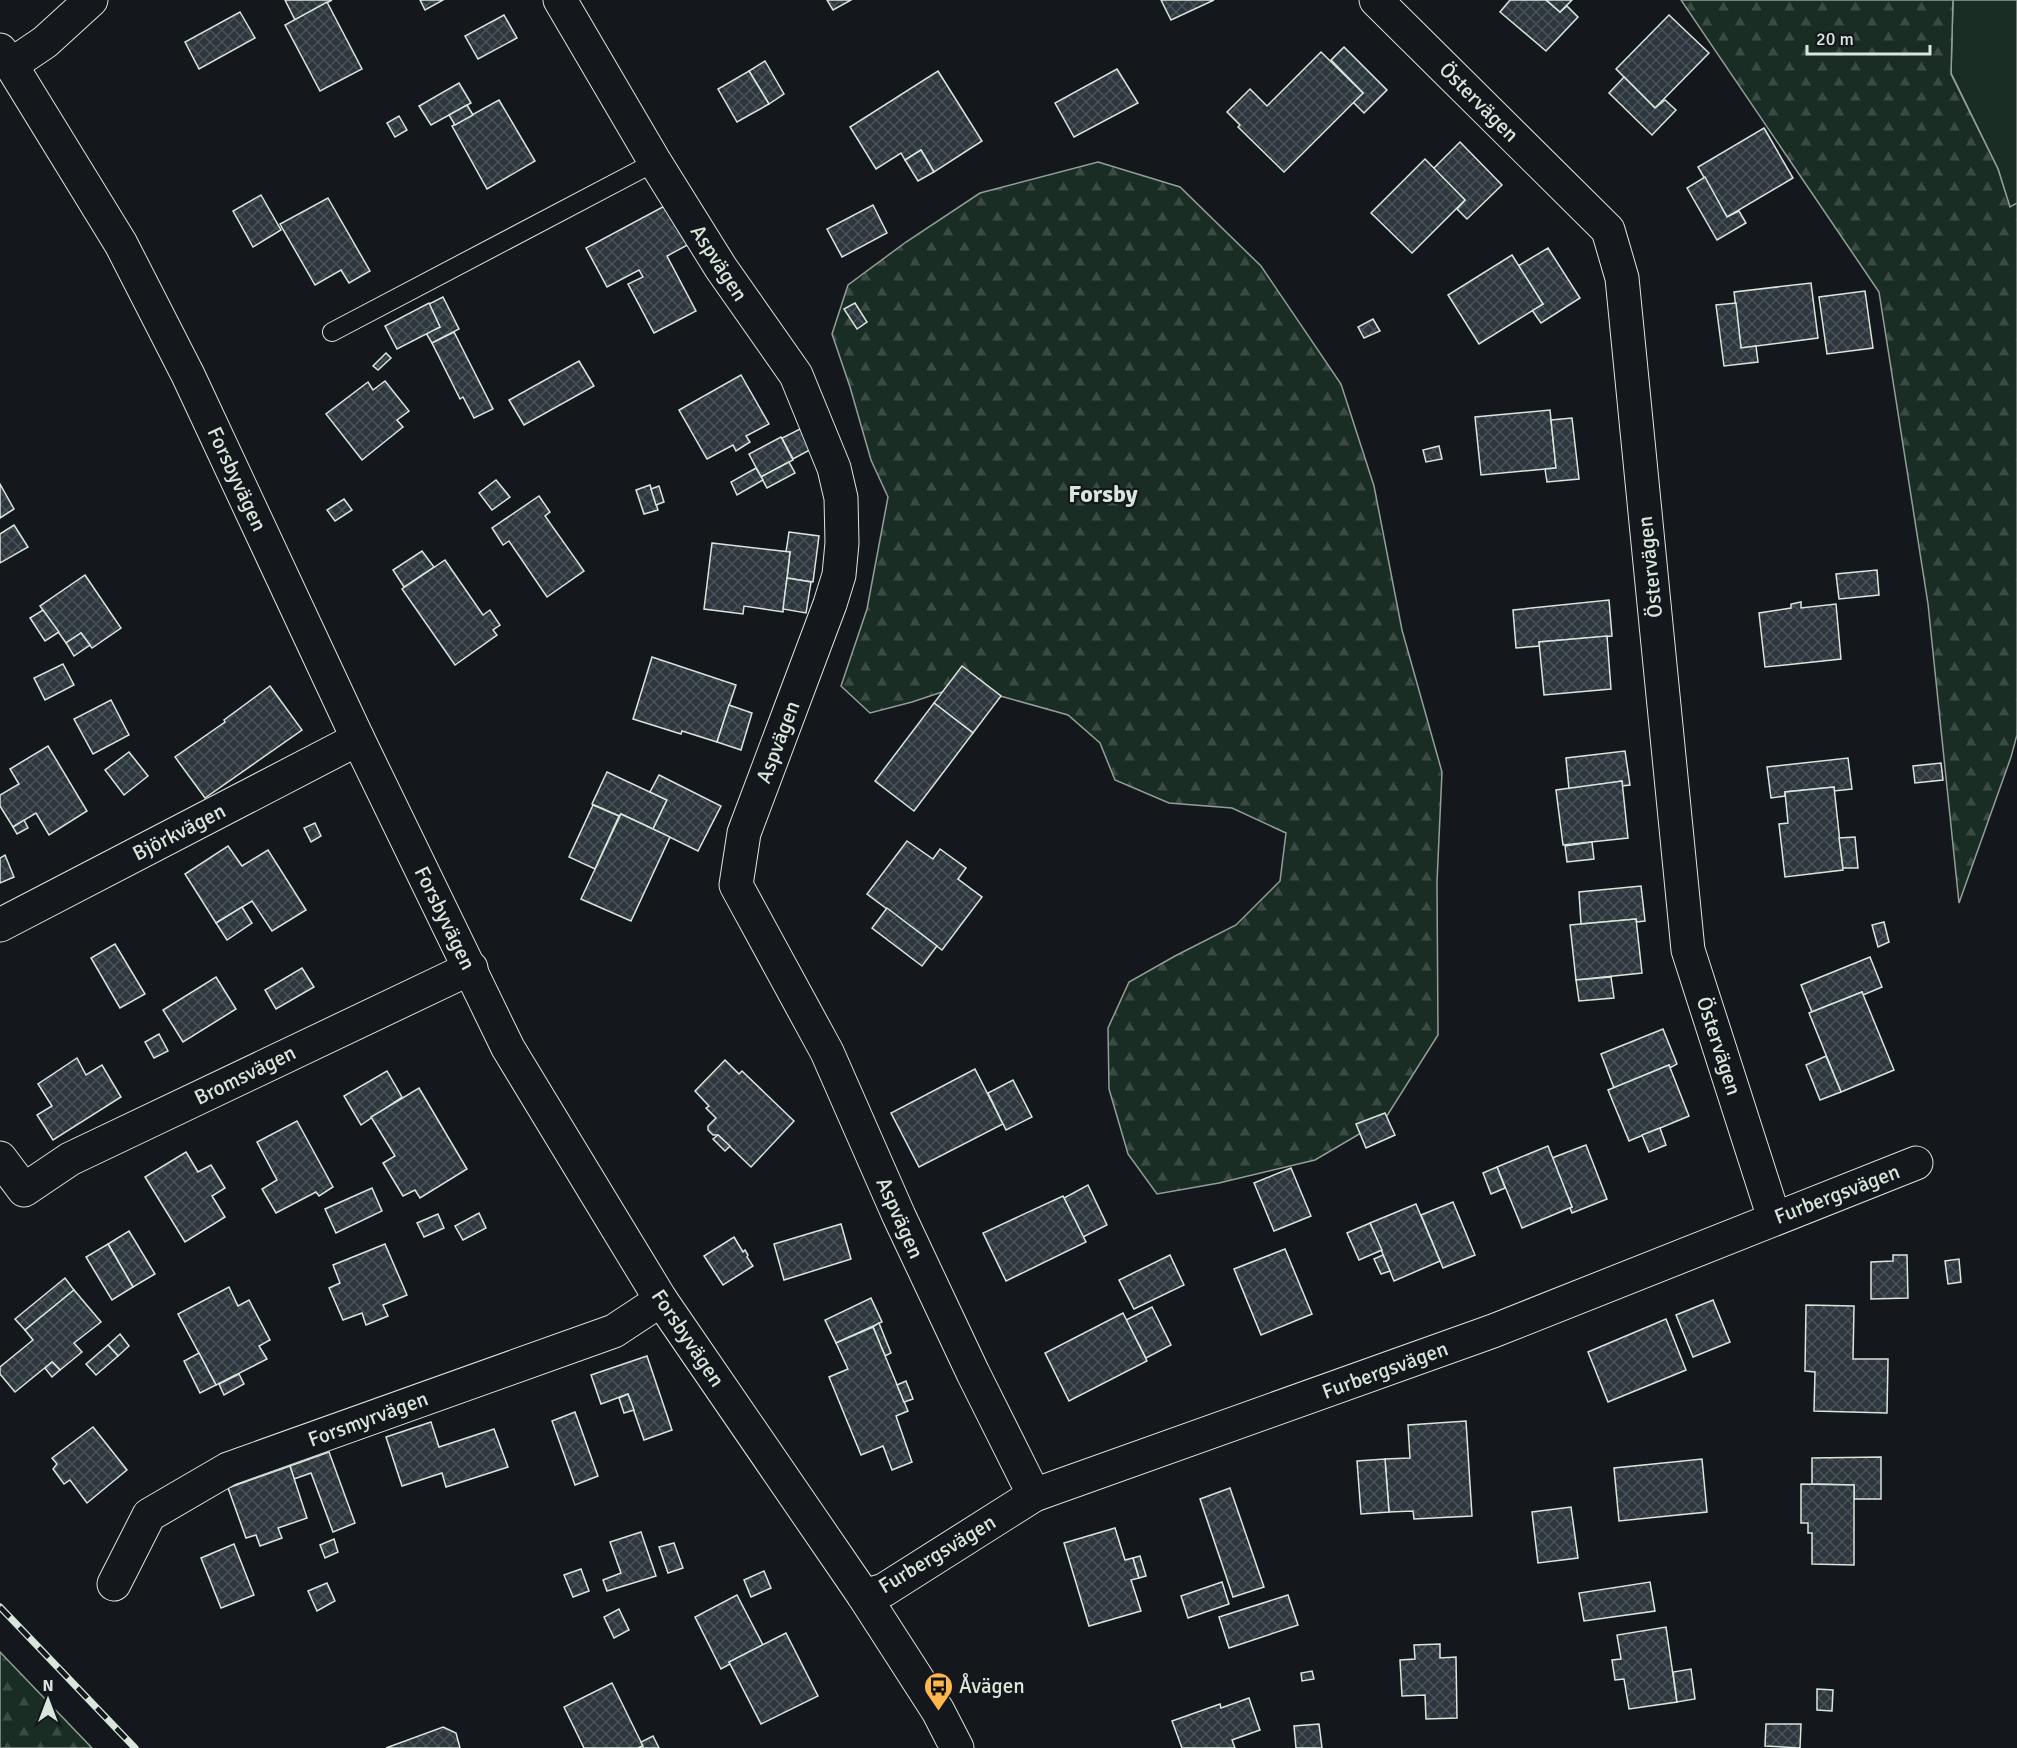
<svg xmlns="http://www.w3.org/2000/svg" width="2017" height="1748" font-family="Signika,sans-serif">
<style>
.green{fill:#1a2d24;stroke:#939e99;stroke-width:1.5}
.forest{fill:url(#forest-firs);stroke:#939e99;stroke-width:1.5}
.building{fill:url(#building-cross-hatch);stroke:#d8e6dc;stroke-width:1.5}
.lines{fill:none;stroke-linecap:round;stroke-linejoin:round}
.lane-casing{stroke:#d8e6dc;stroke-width:20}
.street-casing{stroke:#d8e6dc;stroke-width:35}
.secondary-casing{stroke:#d8e6dc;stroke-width:35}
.lane{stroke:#14181c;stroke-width:18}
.street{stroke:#14181c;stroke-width:33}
.secondary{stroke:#14181c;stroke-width:33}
.rail-casing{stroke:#d8e6dc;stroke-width:7}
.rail{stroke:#14181c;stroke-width:4.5;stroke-dasharray:14;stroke-linecap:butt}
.labels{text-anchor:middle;stroke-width:4.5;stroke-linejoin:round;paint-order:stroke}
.street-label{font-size:21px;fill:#d8e6dc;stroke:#14181c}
.poi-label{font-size:21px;fill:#d8e6dc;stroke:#14181c;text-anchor:start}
.quarter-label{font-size:24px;font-weight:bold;fill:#d8e6dc;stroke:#14181c}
</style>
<defs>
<pattern id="forest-firs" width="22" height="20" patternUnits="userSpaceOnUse" patternTransform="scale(1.5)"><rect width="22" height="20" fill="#1a2d24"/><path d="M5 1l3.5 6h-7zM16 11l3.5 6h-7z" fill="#3b4b43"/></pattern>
<pattern id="building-cross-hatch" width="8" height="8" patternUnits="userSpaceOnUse" patternTransform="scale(1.5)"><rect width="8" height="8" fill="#2c363c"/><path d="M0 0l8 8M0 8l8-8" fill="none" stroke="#4a5358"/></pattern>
</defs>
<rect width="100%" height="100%" fill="#14181c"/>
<polygon class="green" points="1953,0 2017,0 2017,203 2010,208 1998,169 1951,73"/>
<g class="forest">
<polygon points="1681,0 1953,0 1951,74 1998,169 2010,207 2017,203 2017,735 2011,757 1959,903 1928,604 1879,292"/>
<polygon points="1098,162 1180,187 1261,266 1341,384 1374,486 1402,630 1442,772 1437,882 1438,1035 1385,1119 1315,1160 1219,1183 1157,1194 1128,1154 1109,1089 1108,1028 1129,982 1175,956 1236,925 1280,881 1286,833 1232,808 1169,803 1115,780 1100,743 1068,715 1004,697 954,688 912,702 870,713 841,686 867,609 888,497 871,460 850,387 832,334 848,285 906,242 980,193"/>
<polygon points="0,1652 92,1748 0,1748"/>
</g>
<g class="building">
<polygon points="285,0 332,0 295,20"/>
<polygon points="420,0 443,0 425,10"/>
<polygon points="827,0 851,0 833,10"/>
<polygon points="1161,0 1214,0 1171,20"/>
<polygon points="1510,0 1546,0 1560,12 1567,6 1578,17 1546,51 1500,12"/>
<polygon points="1546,0 1572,0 1560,12"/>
<polygon points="327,2 362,69 320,91 285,25"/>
<polygon points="240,12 255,38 199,69 185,42"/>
<polygon points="504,15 517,38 478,59 465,36"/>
<polygon points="1669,15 1709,53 1655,108 1616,69"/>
<polygon points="1344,47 1387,90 1364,113 1353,102 1363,93 1331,60"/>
<polygon points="1321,52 1363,93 1284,172 1238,127 1240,125 1227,112 1250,89 1267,106"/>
<polygon points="765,61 784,94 769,104 749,71"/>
<polygon points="1117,69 1138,103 1074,137 1055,103"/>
<polygon points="749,71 769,104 737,122 718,89"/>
<polygon points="938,71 982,141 934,172 921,150 905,160 901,153 876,169 850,127"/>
<polygon points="1624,77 1655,108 1665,100 1676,110 1652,135 1609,93"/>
<polygon points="459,83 471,103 431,125 419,106"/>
<polygon points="499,100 535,161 487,189 452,126"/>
<polygon points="467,105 473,115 455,125 449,115"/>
<polygon points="399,116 407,130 395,137 387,123"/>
<polygon points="1764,128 1793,178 1727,217 1698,167"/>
<polygon points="1460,142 1502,185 1467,219 1457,209 1465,200 1433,169"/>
<polygon points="921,150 934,172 918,181 905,160"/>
<polygon points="1425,159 1465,200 1412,253 1371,213"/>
<polygon points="1705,177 1727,217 1739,211 1746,223 1717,240 1687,188"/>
<polygon points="261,195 281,230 253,247 233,211"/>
<polygon points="328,198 370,271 349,283 341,270 315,285 280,224"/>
<polygon points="672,202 693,242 667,256 696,311 654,333 628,284 643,277 639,270 607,287 586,248"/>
<polygon points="873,205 887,233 842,257 827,229"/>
<polygon points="1548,248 1580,298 1541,323 1532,310 1543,304 1518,266"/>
<polygon points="1512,255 1543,304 1479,344 1448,295"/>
<polygon points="1811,283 1818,338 1741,348 1734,292"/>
<polygon points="1865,291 1873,348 1827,354 1819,297"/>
<polygon points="443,297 459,329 432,343 426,333 440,327 429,304"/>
<polygon points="429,303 440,327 397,349 385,326"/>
<polygon points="855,303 867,322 857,329 844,309"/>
<polygon points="1736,303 1741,348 1756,346 1758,362 1724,366 1716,305"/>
<polygon points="1373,319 1380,331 1364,338 1358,327"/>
<polygon points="454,332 493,409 474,418 463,397 460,399 432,343"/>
<polygon points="386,353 391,358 378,370 373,366"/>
<polygon points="579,361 594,386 524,425 509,400"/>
<polygon points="741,375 769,424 746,436 750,442 736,451 733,445 707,459 679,410"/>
<polygon points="385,381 409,411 397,420 403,427 362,460 326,414 368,382 373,390"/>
<polygon points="1550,410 1556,468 1481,475 1475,417"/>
<polygon points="1572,418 1579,479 1547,482 1545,469 1556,468 1551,420"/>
<polygon points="808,425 819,445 793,459 782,438"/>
<polygon points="781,437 793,460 761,477 749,454"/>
<polygon points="1439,446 1442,459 1426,462 1423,450"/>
<polygon points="789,462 795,473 767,488 761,477"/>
<polygon points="756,468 763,480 737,495 731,482"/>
<polygon points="496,480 510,497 492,510 479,493"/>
<polygon points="0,484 14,509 0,518"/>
<polygon points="650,485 658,510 644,514 636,490"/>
<polygon points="659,486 664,502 656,505 651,489"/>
<polygon points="539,496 550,512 545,516 584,571 547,597 509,541 503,545 492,528"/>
<polygon points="344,499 352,510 335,521 327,510"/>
<polygon points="14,525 28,547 0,563 0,534"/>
<polygon points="789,532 819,536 813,582 787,578 790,552 786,552"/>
<polygon points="712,543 790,552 783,612 744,606 743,614 704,609"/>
<polygon points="422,551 434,567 404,587 393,570"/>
<polygon points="445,560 483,615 490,610 500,625 493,630 497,635 455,665 402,589"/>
<polygon points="1877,570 1879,595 1839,599 1836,574"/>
<polygon points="85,575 121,628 92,648 81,633 66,643 40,606"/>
<polygon points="787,578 811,582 806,613 783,609"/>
<polygon points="1609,600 1612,636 1539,642 1540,646 1516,648 1513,610"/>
<polygon points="1801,602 1801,608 1836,604 1841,659 1765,667 1759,613 1791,608 1791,604"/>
<polygon points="43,610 59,632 45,641 30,618"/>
<polygon points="81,633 90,645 74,656 66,643"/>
<polygon points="1607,636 1611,689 1544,695 1539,642"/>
<polygon points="652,657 736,685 717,742 682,731 681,734 633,719"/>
<polygon points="63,664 74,685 45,700 34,678"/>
<polygon points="962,666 1001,696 973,733 934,703"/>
<polygon points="270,686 302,730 205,798 175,757 225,722 224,720"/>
<polygon points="111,700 129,735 93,754 74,719"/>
<polygon points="934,703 973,733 914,811 875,781"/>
<polygon points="729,705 752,713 741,750 717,742"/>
<polygon points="48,746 87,811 49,835 36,813 13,827 0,806 0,795 19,784 10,769"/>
<polygon points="1625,751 1630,785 1622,786 1622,781 1569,789 1566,758"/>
<polygon points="129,752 148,776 124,795 105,770"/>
<polygon points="1848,758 1852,789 1834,791 1834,787 1785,792 1785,796 1771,798 1767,767"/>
<polygon points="1941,763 1943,780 1915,783 1913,766"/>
<polygon points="607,772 667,800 653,829 621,814 619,816 592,804"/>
<polygon points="659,775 721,806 698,851 653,829 667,800 650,792"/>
<polygon points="1622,781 1628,838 1563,845 1556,790"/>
<polygon points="1834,787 1843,870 1785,877 1779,824 1788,823 1785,792"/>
<polygon points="593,805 619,816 595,869 569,857"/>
<polygon points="621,814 670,837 631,921 581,899"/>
<polygon points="24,820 28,828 17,834 13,827"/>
<polygon points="315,823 321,836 311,842 304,828"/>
<polygon points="1855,837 1858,868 1843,868 1839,838"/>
<polygon points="907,841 933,859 940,849 966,868 958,879 982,897 942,950 867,894"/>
<polygon points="1592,842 1594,859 1567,862 1565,846"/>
<polygon points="228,846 242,866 268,850 306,910 272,931 252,901 216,923 185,874"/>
<polygon points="5,855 14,877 0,883 0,858"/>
<polygon points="1641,886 1645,921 1637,922 1636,919 1581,924 1579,892"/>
<polygon points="242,907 252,923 227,940 216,923"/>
<polygon points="887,908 937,946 922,966 872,928"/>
<polygon points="1636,919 1642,973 1576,980 1570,925"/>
<polygon points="1884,922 1889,942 1878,947 1872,925"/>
<polygon points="115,944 145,994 120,1008 91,958"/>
<polygon points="1870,957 1882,987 1863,995 1862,992 1812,1012 1801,985"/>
<polygon points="302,968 314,987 276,1009 265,990"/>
<polygon points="216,977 236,1009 183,1042 163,1010"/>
<polygon points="1611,977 1614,998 1579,1001 1576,980"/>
<polygon points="1862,992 1894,1070 1841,1092 1809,1013"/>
<polygon points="1663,1029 1677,1064 1670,1068 1669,1065 1614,1088 1601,1054"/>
<polygon points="159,1034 168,1051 154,1058 145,1042"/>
<polygon points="1826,1056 1841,1092 1820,1100 1806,1065"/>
<polygon points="77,1058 86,1075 102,1065 121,1097 53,1140 37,1115 52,1106 38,1084"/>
<polygon points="725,1060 739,1074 742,1071 794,1121 751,1167 718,1135 713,1135 708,1130 708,1126 716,1118 706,1108 709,1106 695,1091"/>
<polygon points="1669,1065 1689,1116 1629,1141 1608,1090"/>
<polygon points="975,1069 1003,1124 919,1167 891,1113"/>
<polygon points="387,1071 402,1097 361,1125 344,1096"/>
<polygon points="1013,1080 1032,1117 1006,1130 988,1093"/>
<polygon points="419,1088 467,1169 420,1198 415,1190 403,1196 383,1163 395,1156 371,1117"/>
<polygon points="1385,1113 1395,1135 1366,1148 1356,1124"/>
<polygon points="297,1121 333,1187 319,1196 316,1192 276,1213 262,1189 277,1180 257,1142"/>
<polygon points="1660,1128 1666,1145 1649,1152 1642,1135"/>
<polygon points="718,1135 730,1146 725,1151 713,1139"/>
<polygon points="1586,1145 1607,1199 1572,1213 1570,1208 1572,1207 1552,1158"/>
<polygon points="1548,1146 1572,1207 1522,1228 1497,1167"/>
<polygon points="186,1152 198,1172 211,1165 225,1188 212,1196 225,1217 185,1242 145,1177"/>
<polygon points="1497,1167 1505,1188 1491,1194 1483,1173"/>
<polygon points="1291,1168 1311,1216 1274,1231 1254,1183"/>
<polygon points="1088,1185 1107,1225 1083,1237 1064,1198"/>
<polygon points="372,1188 382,1211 336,1233 325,1209"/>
<polygon points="1063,1196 1086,1242 1006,1281 983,1233"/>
<polygon points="1453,1202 1475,1255 1443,1268 1421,1215"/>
<polygon points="1416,1204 1440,1261 1394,1281 1370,1223"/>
<polygon points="479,1213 486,1228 463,1240 455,1226"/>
<polygon points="438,1214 444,1228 424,1237 417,1223"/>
<polygon points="1370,1223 1382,1250 1359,1260 1347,1233"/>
<polygon points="841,1224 851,1259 784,1280 774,1244"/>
<polygon points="129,1231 155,1274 133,1287 108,1244"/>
<polygon points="734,1237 743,1252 745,1250 748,1255 747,1257 753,1266 723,1285 704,1256"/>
<polygon points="108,1244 133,1287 112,1300 86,1257"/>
<polygon points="385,1244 407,1295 383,1305 388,1316 366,1325 362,1313 343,1320 329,1288 340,1283 333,1265"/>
<polygon points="1285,1249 1312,1314 1261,1335 1234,1269"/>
<polygon points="1170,1255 1184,1285 1134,1309 1119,1280"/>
<polygon points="1383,1255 1390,1271 1381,1274 1374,1259"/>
<polygon points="1893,1255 1907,1255 1908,1298 1871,1299 1871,1262 1893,1261"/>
<polygon points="1959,1259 1961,1282 1948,1284 1945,1261"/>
<polygon points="65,1278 74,1290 25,1330 15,1319"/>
<polygon points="229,1287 238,1306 249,1300 270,1340 259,1346 267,1359 216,1385 178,1314"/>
<polygon points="74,1290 101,1322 74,1343 82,1352 60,1370 52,1362 15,1392 0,1374 0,1367 33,1340 25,1330"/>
<polygon points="871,1298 882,1322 836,1343 825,1320"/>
<polygon points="1713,1300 1730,1342 1693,1357 1676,1315"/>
<polygon points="1806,1305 1854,1306 1853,1359 1888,1359 1887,1413 1814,1411 1815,1372 1805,1371"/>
<polygon points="1152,1307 1171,1345 1146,1358 1126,1320"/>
<polygon points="1123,1313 1147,1361 1069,1401 1045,1353"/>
<polygon points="1666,1319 1686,1370 1608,1402 1588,1352"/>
<polygon points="879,1323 891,1353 885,1356 873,1327"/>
<polygon points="873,1327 908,1411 896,1416 912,1462 892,1470 883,1446 861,1455 829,1377 848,1369 836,1343"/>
<polygon points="120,1334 129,1346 118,1356 108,1345"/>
<polygon points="108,1345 118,1356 96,1375 86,1364"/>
<polygon points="199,1353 216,1385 200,1393 184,1361"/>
<polygon points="647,1356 672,1430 644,1440 628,1394 601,1404 591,1375"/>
<polygon points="52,1362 60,1370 52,1377 45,1368"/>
<polygon points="239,1374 244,1384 224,1395 219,1384"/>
<polygon points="906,1381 913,1399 904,1402 897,1385"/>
<polygon points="628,1394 634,1410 624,1413 619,1398"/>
<polygon points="575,1412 598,1476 575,1485 552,1421"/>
<polygon points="1466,1421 1472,1516 1414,1519 1413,1511 1389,1512 1385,1459 1410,1458 1408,1425"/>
<polygon points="431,1422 439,1447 494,1429 508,1467 446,1487 442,1473 402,1486 386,1437"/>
<polygon points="93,1427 127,1470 87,1503 70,1480 64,1484 53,1469 57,1464 52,1458"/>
<polygon points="329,1452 355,1523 333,1532 311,1473 294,1479 290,1466"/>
<polygon points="1881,1457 1881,1499 1854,1499 1854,1485 1812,1484 1812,1458"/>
<polygon points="1385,1459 1389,1512 1361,1514 1357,1461"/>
<polygon points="1702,1459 1707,1512 1619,1521 1614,1468"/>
<polygon points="290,1466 307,1518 278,1528 282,1538 260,1546 256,1535 246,1538 228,1488"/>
<polygon points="1801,1484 1854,1485 1854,1565 1812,1564 1812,1533 1808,1533 1808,1523 1801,1523"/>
<polygon points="1230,1488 1264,1587 1233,1597 1200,1499"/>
<polygon points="1571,1507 1578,1558 1538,1563 1532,1512"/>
<polygon points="1115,1528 1125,1560 1133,1558 1139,1578 1131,1580 1141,1611 1089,1626 1064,1543"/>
<polygon points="641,1532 656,1576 607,1591 603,1580 621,1573 610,1542"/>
<polygon points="334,1539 338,1552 325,1558 320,1545"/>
<polygon points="674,1543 683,1568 668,1573 659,1547"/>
<polygon points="234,1544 254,1595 221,1608 201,1558"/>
<polygon points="1140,1556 1146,1576 1139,1578 1133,1558"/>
<polygon points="581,1569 589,1591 573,1597 564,1575"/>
<polygon points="764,1571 771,1588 751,1597 744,1580"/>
<polygon points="1222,1582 1229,1604 1188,1618 1181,1596"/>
<polygon points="1650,1582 1655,1611 1584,1621 1579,1593"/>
<polygon points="327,1583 335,1601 317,1611 308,1591"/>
<polygon points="737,1595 763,1645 729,1662 730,1664 721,1669 695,1617"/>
<polygon points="1288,1595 1298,1625 1229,1648 1219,1617"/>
<polygon points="619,1609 629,1630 614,1638 604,1617"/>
<polygon points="1666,1627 1677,1702 1629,1709 1624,1679 1615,1680 1612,1660 1621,1659 1617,1635"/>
<polygon points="786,1633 818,1696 761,1724 729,1662"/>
<polygon points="1440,1644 1440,1658 1456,1657 1457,1718 1426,1719 1425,1695 1402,1696 1400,1660 1415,1659 1414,1645"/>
<polygon points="1691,1669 1695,1699 1677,1702 1673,1672"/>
<polygon points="1312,1671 1314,1679 1302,1681 1301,1673"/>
<polygon points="612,1683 643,1746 638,1748 584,1748 564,1707"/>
<polygon points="1817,1689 1833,1690 1832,1711 1817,1710"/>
<polygon points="1249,1698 1260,1730 1232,1740 1235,1748 1182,1748 1172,1721 1220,1704 1221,1708"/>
<polygon points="1319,1724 1322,1748 1296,1748 1294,1726"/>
<polygon points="1766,1724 1801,1724 1800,1748 1765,1746"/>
<polygon points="443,1727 456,1733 460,1748 386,1748"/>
<polygon points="653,1736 659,1748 638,1748 643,1746 641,1742"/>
</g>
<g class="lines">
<defs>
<polyline id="lane" points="332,332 655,162"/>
<g id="street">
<polyline points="560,0 655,162 721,268 796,375 834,468 841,498 842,543 839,575 830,604 744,833 736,885 827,1052 899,1216 973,1373 1034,1495"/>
<polyline points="1376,0 1608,230 1622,278 1688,950 1774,1218"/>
<polyline points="11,65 45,42 91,0"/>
<polyline points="0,925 358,739"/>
<polyline points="0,1158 24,1190 70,1159 471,968"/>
<polyline points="114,1584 149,1515 228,1469 614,1331 661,1300"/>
<polyline points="864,1596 884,1590 1034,1495 1493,1331 1916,1163"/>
</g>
<polyline id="secondary" points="0,50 11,65 121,244 188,375 358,739 508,1048 661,1300 864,1596 938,1711 957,1748"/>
</defs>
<use href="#lane" class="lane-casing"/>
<use href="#street" class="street-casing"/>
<use href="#secondary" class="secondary-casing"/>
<use href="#lane" class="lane"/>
<use href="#street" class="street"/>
<use href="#secondary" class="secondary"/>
<defs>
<polyline id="rail" points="0,1607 135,1748"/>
</defs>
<use href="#rail" class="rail-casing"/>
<use href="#rail" class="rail"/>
</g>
<defs>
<symbol id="bus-pin" viewBox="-11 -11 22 30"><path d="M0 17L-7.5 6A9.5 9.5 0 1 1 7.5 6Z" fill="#ffb74d" stroke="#14181c"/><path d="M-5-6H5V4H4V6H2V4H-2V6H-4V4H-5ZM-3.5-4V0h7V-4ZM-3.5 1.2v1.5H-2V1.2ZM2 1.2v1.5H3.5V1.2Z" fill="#111"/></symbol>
</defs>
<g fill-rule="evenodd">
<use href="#bus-pin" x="922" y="1670" width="33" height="45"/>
</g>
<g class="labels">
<g class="street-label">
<text transform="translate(1479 102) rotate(45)" y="7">Östervägen</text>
<text transform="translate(719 263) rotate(57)" y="7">Aspvägen</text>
<text transform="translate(237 479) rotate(65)" y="7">Forsbyvägen</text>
<text transform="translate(1650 567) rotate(-96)" y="7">Östervägen</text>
<text transform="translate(778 742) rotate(-69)" y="7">Aspvägen</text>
<text transform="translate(179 832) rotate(-27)" y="7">Björkvägen</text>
<text transform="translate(445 918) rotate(64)" y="7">Forsbyvägen</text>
<text transform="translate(1719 1046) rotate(72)" y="7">Östervägen</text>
<text transform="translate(245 1075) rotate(-26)" y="7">Bromsvägen</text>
<text transform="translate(1837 1194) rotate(-21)" y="7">Furbergsvägen</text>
<text transform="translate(900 1218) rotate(66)" y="7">Aspvägen</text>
<text transform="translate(688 1338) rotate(56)" y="7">Forsbyvägen</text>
<text transform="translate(1385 1370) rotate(-20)" y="7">Furbergsvägen</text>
<text transform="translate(368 1419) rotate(-20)" y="7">Forsmyrvägen</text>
<text transform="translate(937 1554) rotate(-31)" y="7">Furbergsvägen</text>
</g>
<g class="poi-label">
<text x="959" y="1693">Åvägen</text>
</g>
<g class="quarter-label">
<text x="1103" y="502">Forsby</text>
</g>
</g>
<g transform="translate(48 1700)" stroke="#14181c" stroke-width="4.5" paint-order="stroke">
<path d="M0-4.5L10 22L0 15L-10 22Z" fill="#d8e6dc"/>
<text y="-9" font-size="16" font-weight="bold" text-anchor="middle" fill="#d8e6dc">N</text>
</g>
<path d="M1807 45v9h123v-9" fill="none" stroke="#d8e6dc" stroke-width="3"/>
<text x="1816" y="45" font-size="18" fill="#d8e6dc" stroke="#14181c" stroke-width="4.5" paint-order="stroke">20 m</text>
</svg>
